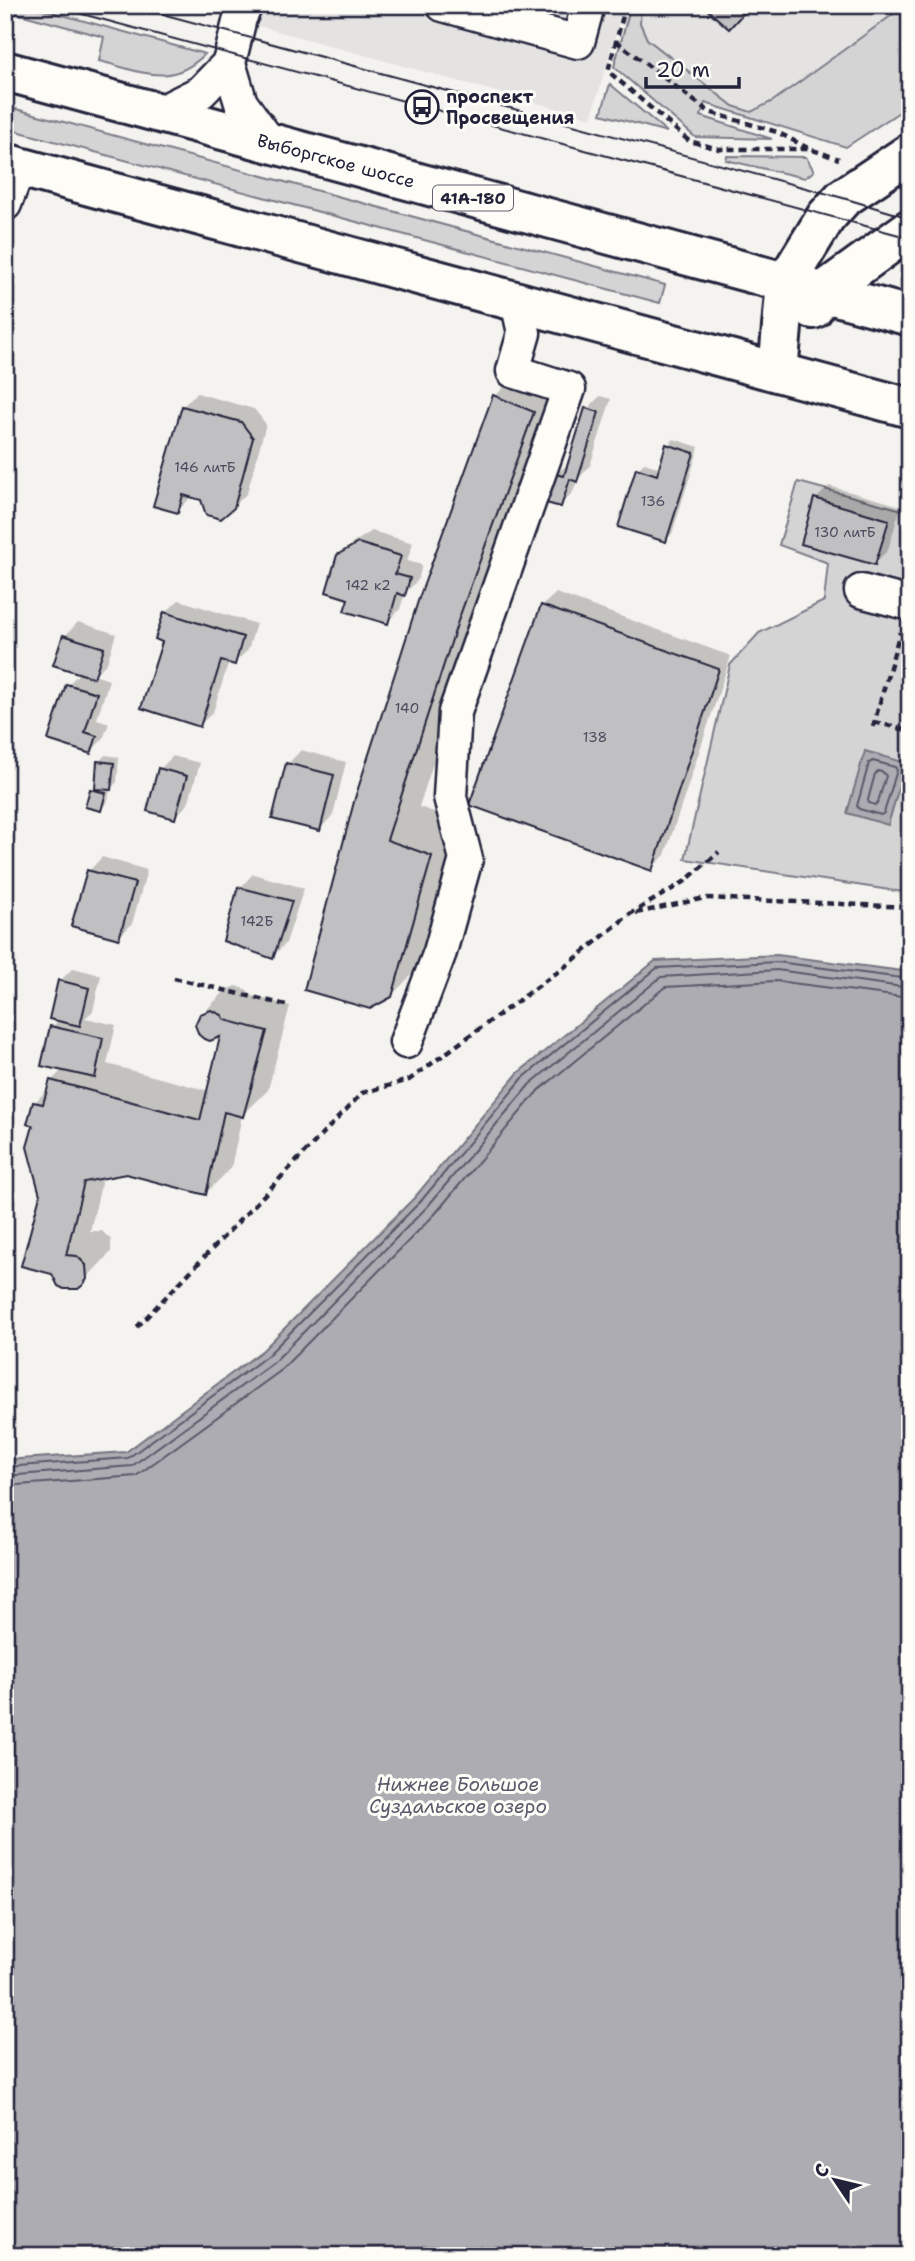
<svg xmlns="http://www.w3.org/2000/svg" width="915" height="2261" font-family="'Shantell Sans',sans-serif">
<style>
.built{fill:#e4e3e2}
.green{fill:#d5d4d5;stroke:#7c7b88;stroke-width:2}
.water{fill:#acacb2;stroke:#757582;stroke-width:2}
.shadow{fill:#0003}
.lines{fill:none;stroke-linecap:round;stroke-linejoin:round}
.shore{stroke:#59596b;stroke-width:2}
.building{fill:#c0bfc2;stroke:#22223b;stroke-width:2}
.minor-casing{stroke:#22223b;stroke-width:37}
.major-casing{stroke:#22223b;stroke-width:44}
.path{stroke:#22223b;stroke-width:4.5;stroke-dasharray:7 5;stroke-linecap:butt}
.minor{stroke:#fdfcf7;stroke-width:32}
.major{stroke:#fdfcf7;stroke-width:38}
.tram{stroke:#22223b;stroke-width:2}
.labels{text-anchor:middle;stroke-width:6;stroke-linejoin:round;paint-order:stroke}
.number-label{font-size:14px;fill:#4a495d}
.shield{fill:#fdfcf7;stroke:#646373;stroke-width:2}
.shield-label{font-size:16px;font-weight:bold;fill:#22223b}
.poi-label{font-size:18px;font-weight:bold;fill:#22223b;stroke:#fdfcf7;text-anchor:start}
.street-label{font-size:18px;fill:#22223b;stroke:#fdfcf7}
.water-label{font-size:19px;font-style:italic;fill:#59596b;stroke:#fdfcf7}
</style>
<rect width="100%" height="100%" fill="#f4f3ef"/>
<filter id="ink" filterUnits="userSpaceOnUse"><feTurbulence type="fractalNoise" baseFrequency=".0143" numOctaves="2"/><feDisplacementMap in="SourceGraphic" scale="14" xChannelSelector="R" yChannelSelector="G"/><feConvolveMatrix kernelMatrix="1 2 1 2 8 2 1 2 1" color-interpolation-filters="sRGB"/></filter>
<g filter="url(#ink)">
<polygon class="built" points="183,5 910,5 910,11 754,115 733,109 619,22 591,118"/>
<g class="green">
<path d="M 5,5 L 26,5 L 205,54 C 170,89 141,71 99,61 L 104,37 L 5,10 Z"/>
<polygon points="631,5 641,5 640,23 647,39 733,106 751,112 773,101 906,5 910,5 910,105 846,147 705,103 701,116 772,139 695,137 614,67"/>
<polygon points="610,84 667,132 601,114"/>
<polygon points="5,106 665,285 660,303 5,128"/>
<polygon points="727,156 806,157 814,171 805,178 726,160"/>
<polygon points="798,482 910,512 910,893 685,859 730,665 759,633 824,601 828,563 779,545"/>
</g>
<g class="water">
<polygon points="865,751 906,763 888,825 847,813"/>
<polygon points="777,955 910,972 910,2256 5,2256 5,1460 126,1452 263,1350 415,1197 518,1073 655,961"/>
</g>
<g class="shadow">
<polygon points="528,363 566,379 491,584 419,807 464,822 424,962 391,996 306,989 495,396"/>
<polygon points="197,393 254,409 266,424 247,493 233,507 192,496 178,511 183,406"/>
<polygon points="600,396 611,399 590,466 578,479 573,492 560,505 557,474 571,460 587,409"/>
<polygon points="674,439 699,447 672,534 665,540 638,469 644,463 661,468 668,445"/>
<polygon points="829,486 901,506 888,550 875,563 816,499"/>
<polygon points="372,531 413,543 407,561 422,565 418,580 405,593 400,609 387,622 350,598 339,556 353,543"/>
<polygon points="556,593 731,656 665,855 651,869 542,606"/>
<polygon points="179,600 256,624 248,650 234,663 229,661 213,712 200,725 164,641 165,613"/>
<polygon points="78,622 116,634 107,663 94,675 109,680 97,719 109,723 103,739 90,752 68,685 80,672 65,636"/>
<polygon points="301,750 346,762 333,815 320,829 288,764"/>
<polygon points="105,755 119,757 117,782 111,788 107,803 101,809 91,790 97,785 99,762"/>
<polygon points="173,756 200,763 188,804 175,817 160,769"/>
<polygon points="102,857 147,870 132,924 119,937 89,871"/>
<polygon points="253,874 304,888 286,943 272,957 240,888"/>
<polygon points="73,968 101,975 93,1011 85,1018 116,1025 107,1064 209,1091 222,1034 201,1015 227,989 237,986 247,990 250,995 290,1006 268,1090 242,1116 231,1168 206,1193 126,1172 103,1177 90,1231 102,1231 111,1240 111,1252 82,1283 54,1272 42,1195 35,1102 49,1088 51,1081 63,1069 52,1027 60,1019 60,981"/>
</g>
<g class="lines">
<g class="shore">
<polygon points="873,761 895,767 897,770 884,813 881,815 859,809 857,806 869,763"/>
<polygon points="878,771 884,773 886,776 878,802 875,805 869,803 868,800 875,774"/>
<polyline points="5,1467 128,1458 267,1356 421,1201 523,1078 657,968 777,962 910,979"/>
<polyline points="5,1476 132,1466 273,1363 427,1207 530,1084 661,977 777,970 910,988"/>
<polyline points="5,1486 136,1476 279,1372 435,1214 537,1092 665,987 776,981 910,998"/>
</g>
</g>
<g class="building">
<polygon points="702,5 751,5 729,29"/>
<polygon points="493,395 534,412 459,618 387,840 432,856 392,997 370,1009 304,990 355,798 419,598"/>
<polygon points="182,406 241,422 253,438 234,508 221,519 206,515 201,500 183,495 178,513 153,506"/>
<polygon points="585,408 599,412 577,482 570,479 561,507 546,503 555,474 564,476"/>
<polygon points="666,444 694,453 666,542 618,527 636,468 657,475"/>
<polygon points="814,498 889,520 875,565 801,544"/>
<polygon points="358,543 401,556 395,574 410,578 405,596 397,593 388,624 344,611 348,599 326,592 337,555"/>
<polygon points="541,605 719,669 652,871 469,805"/>
<polygon points="164,612 243,637 235,665 221,661 200,727 141,708 162,642 155,639"/>
<polygon points="63,635 104,648 94,678 53,665"/>
<polygon points="66,684 97,693 85,732 97,736 91,754 48,740"/>
<polygon points="97,761 114,763 111,790 95,789"/>
<polygon points="286,763 334,775 320,831 272,819"/>
<polygon points="158,768 187,776 175,819 147,811"/>
<polygon points="90,789 106,793 101,811 85,807"/>
<polygon points="87,870 135,883 119,939 71,926"/>
<polygon points="238,887 292,901 273,959 223,941"/>
<polygon points="58,980 89,988 80,1026 49,1019"/>
<polygon points="211,1010 222,1015 225,1020 267,1031 243,1117 224,1112 206,1195 126,1174 84,1182 66,1255 77,1256 86,1265 87,1279 83,1285 78,1289 64,1289 58,1286 52,1274 21,1266 40,1195 27,1147 33,1126 27,1124 33,1102 43,1104 50,1080 200,1120 220,1037 210,1041 204,1039 199,1035 195,1025 200,1014"/>
<polygon points="50,1026 103,1038 95,1078 41,1066"/>
</g>
<g class="lines">
<defs>
<g id="minor">
<polyline points="246,5 240,18 229,63 241,103 270,143"/>
<polyline points="443,5 578,42 588,5"/>
<polyline points="159,113 201,92 229,63"/>
<polyline points="5,204 19,167"/>
<polyline points="861,591 910,604"/>
<polyline points="406,1042 440,952 466,859 450,797 455,712 569,389 513,371 524,333 517,301"/>
</g>
<g id="major">
<polyline points="5,71 910,316"/>
<polyline points="5,163 910,408"/>
<polyline points="813,309 823,292 910,229"/>
<polyline points="778,372 786,282 826,217 843,198 910,153"/>
</g>
</defs>
<use href="#minor" class="minor-casing"/>
<use href="#major" class="major-casing"/>
<g class="path">
<polyline points="626,5 608,71 689,141 719,149 810,149 839,159"/>
<polyline points="616,41 709,112 777,132 808,148"/>
<polyline points="874,722 910,731"/>
<polyline points="873,727 900,632"/>
<polyline points="636,913 705,898 910,907"/>
<polyline points="174,978 286,1005"/>
<polyline points="137,1327 362,1093 409,1080 570,963 630,914 684,882 719,852"/>
</g>
<use href="#minor" class="minor"/>
<use href="#major" class="major"/>
<g class="tram">
<polyline points="49,5 910,238"/>
<polyline points="129,5 843,198 910,218"/>
</g>
</g>
</g>
<defs>
<symbol id="bus-ring" viewBox="-11 -11 22 22"><circle r="9.5" fill="#fdfcf7" stroke="#22223b" stroke-width="1.5"/><path d="M-5-6H5V4H4V6H2V4H-2V6H-4V4H-5ZM-3.5-4V0h7V-4ZM-3.5 1.2v1.5H-2V1.2ZM2 1.2v1.5H3.5V1.2Z" fill="#22223b"/></symbol>
</defs>
<g fill-rule="evenodd">
<use href="#bus-ring" x="403" y="88" width="38" height="38"/>
</g>
<g class="labels">
<g class="number-label">
<text x="205" y="472">146 литБ</text>
<text x="653" y="506">136</text>
<text x="845" y="537">130 литБ</text>
<text x="368" y="590">142 к2</text>
<text x="407" y="713">140</text>
<text x="595" y="742">138</text>
<text x="257" y="926">142Б</text>
</g>
<rect class="shield" x="433" y="185.5" width="80" height="25" rx="5"/>
<g class="shield-label">
<text x="473" y="204">41А-180</text>
</g>
<g class="poi-label">
<text x="446" y="103">проспект<tspan x="446" dy="21">Просвещения</tspan></text>
</g>
<g class="street-label">
<text transform="translate(336 161) rotate(15)" y="6">Выборгское шоссе</text>
</g>
<g class="water-label">
<text x="458" y="1791">Нижнее Большое<tspan x="458" dy="22">Суздальское озеро</tspan></text>
</g>
</g>
<rect width="915" height="2261" fill="none" stroke="#fdfcf7" stroke-width="28"/>
<rect x="14" y="14" width="887" height="2233" fill="none" stroke="#22223b" stroke-width="2.5" filter="url(#ink)"/>
<g transform="translate(835 2180) rotate(305)" stroke="#fdfcf7" stroke-width="5" paint-order="stroke">
<path d="M0-5L12 26L0 18L-12 26Z" fill="#22223b"/>
<text y="-10" font-size="19" font-weight="bold" text-anchor="middle" fill="#22223b">С</text>
</g>
<path d="M646 77v10h93v-10" fill="none" stroke="#22223b" stroke-width="3.5"/>
<text x="656" y="77" font-size="21" fill="#22223b" stroke="#fdfcf7" stroke-width="5" paint-order="stroke">20 m</text>
</svg>
